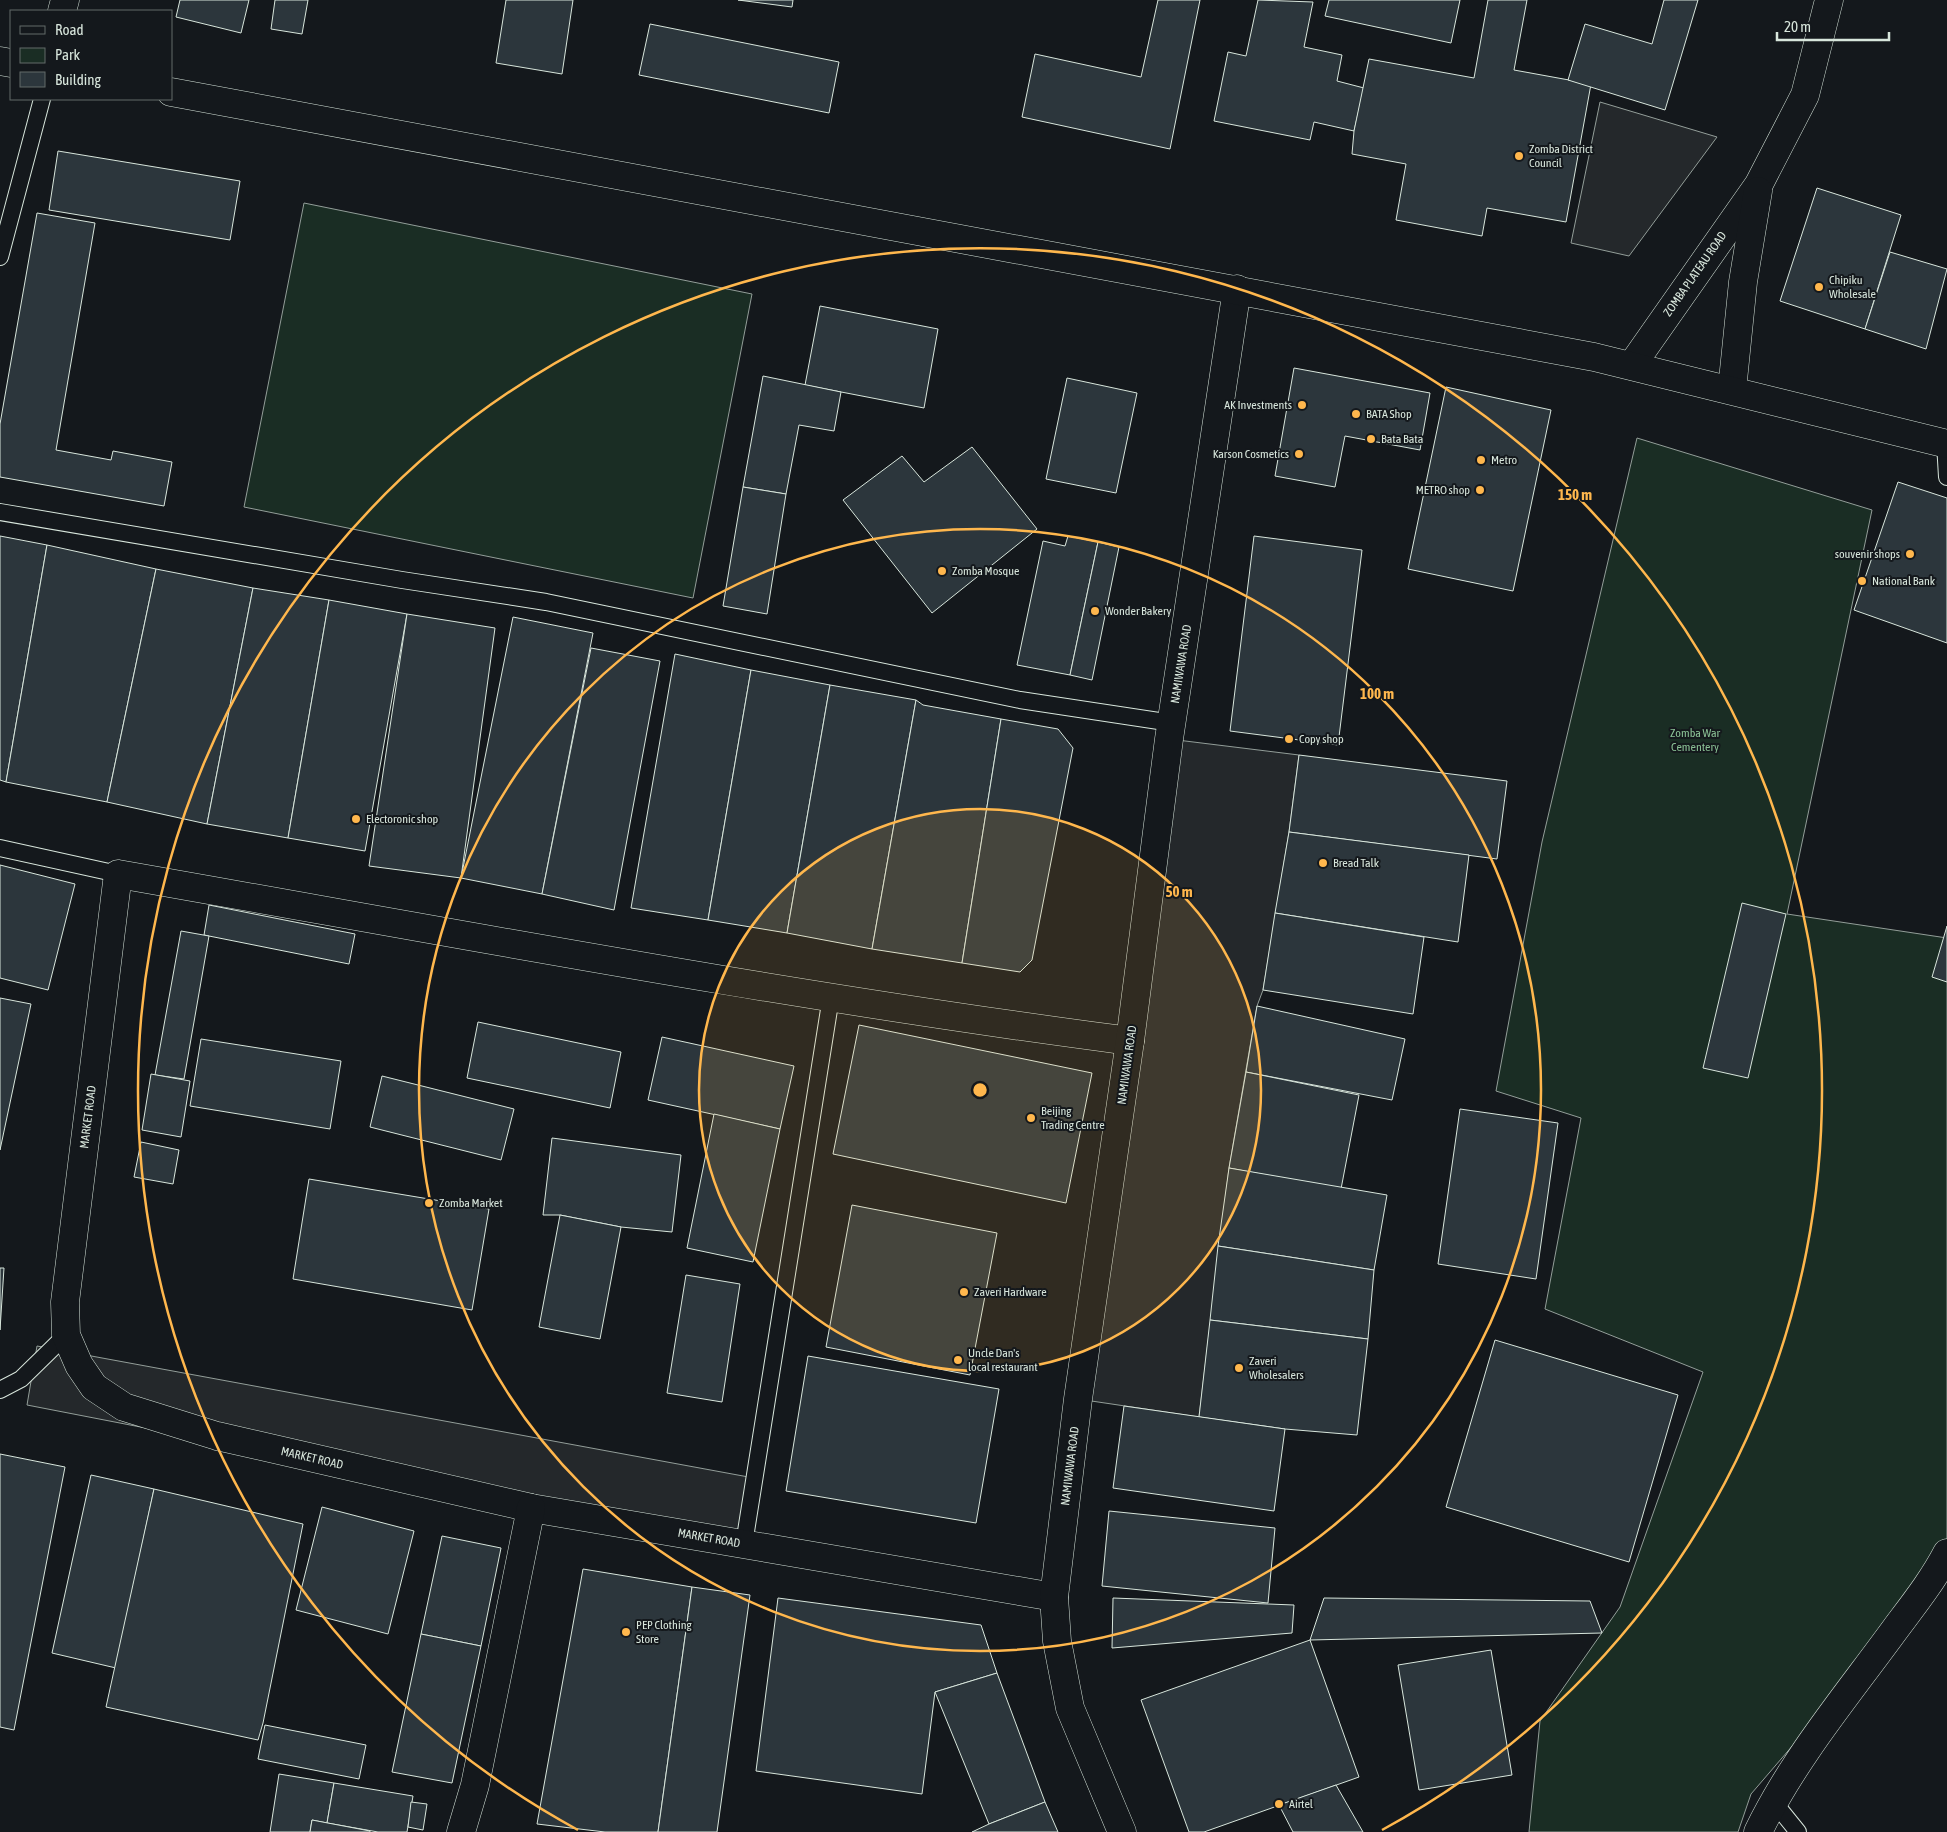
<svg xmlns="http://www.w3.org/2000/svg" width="1947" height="1832" font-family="'Asap Condensed',sans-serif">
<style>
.green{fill:#1a2d24;stroke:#939e99}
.parking{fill:#24282b;stroke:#939e99}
.building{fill:#2c363c;stroke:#d8e6dc}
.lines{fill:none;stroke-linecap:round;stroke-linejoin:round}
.service-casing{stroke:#d8e6dc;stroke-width:18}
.minor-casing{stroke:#d8e6dc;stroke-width:29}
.tertiary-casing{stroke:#d8e6dc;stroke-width:29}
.trunk-casing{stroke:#d8e6dc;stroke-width:29}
.service{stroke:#14181c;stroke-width:16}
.minor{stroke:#14181c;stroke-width:28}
.tertiary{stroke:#14181c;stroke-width:28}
.trunk{stroke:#14181c;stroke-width:28}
.ring{fill:none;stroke:#ffb74d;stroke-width:2.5}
.poi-dot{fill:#ffb74d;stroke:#14181c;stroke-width:2}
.labels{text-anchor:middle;stroke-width:4;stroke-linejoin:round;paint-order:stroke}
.poi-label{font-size:12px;fill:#d8e6dc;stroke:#14181c;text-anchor:start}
.street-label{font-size:12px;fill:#d8e6dc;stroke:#14181c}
.park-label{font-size:12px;fill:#8ac095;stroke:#14181c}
.centre{fill:#ffb74d;stroke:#14181c;stroke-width:2.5}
.ring-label{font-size:15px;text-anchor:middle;font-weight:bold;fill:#ffb74d;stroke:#14181c;stroke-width:4;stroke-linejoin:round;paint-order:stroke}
</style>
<rect width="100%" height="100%" fill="#14181c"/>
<g class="green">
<polygon points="304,203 752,294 693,598 244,507"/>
<polygon points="1637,438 1872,510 1787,914 1947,938 1947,1566 1751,1794 1738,1832 1529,1832 1540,1721 1620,1607 1703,1372 1545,1309 1581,1118 1496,1091 1542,842"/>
</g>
<g class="parking">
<polygon points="1600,102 1717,137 1629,256 1571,243"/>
<polygon points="1169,739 1299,755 1289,832 1263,990 1257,1006 1229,1168 1199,1417 1078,1399"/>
<polygon points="37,1346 754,1478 744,1544 27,1405"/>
</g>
<g class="building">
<polygon points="180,0 249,0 241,33 176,17"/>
<polygon points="275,0 308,0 302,34 271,29"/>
<polygon points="506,0 573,0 562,74 496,63"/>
<polygon points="738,0 793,0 792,7"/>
<polygon points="1158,0 1200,0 1170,149 1022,117 1035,54 1141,77"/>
<polygon points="1258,0 1313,2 1304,47 1342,55 1337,81 1364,88 1354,131 1314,122 1310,140 1214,121 1228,52 1246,56"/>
<polygon points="1329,0 1460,0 1451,43 1325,16"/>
<polygon points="1488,0 1527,0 1514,70 1591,84 1566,222 1487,208 1482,236 1396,220 1406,164 1352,154 1354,131 1369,59 1474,78"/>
<polygon points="1664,0 1698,0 1665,110 1568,80 1585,24 1652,44"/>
<polygon points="650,24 839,62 829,113 639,75"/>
<polygon points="58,151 240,181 230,240 49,210"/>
<polygon points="1817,188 1901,215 1865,329 1780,301"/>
<polygon points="37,213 95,223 56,450 111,460 113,451 172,462 164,506 0,477 0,424"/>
<polygon points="1890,252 1947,269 1926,349 1865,329"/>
<polygon points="820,306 938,329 924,408 805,385"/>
<polygon points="1294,368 1430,393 1420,450 1345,436 1335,487 1275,476"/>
<polygon points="763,376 841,392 834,431 799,425 786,494 743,487"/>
<polygon points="1067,378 1137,393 1116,493 1046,479"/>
<polygon points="1446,387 1551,410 1513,591 1408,569"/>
<polygon points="972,447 1037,529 932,613 843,500 902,456 924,482"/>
<polygon points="1898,482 1947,498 1947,643 1854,610"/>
<polygon points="743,487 786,494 767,614 723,606"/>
<polygon points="0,536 47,545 6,782 0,780"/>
<polygon points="1068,536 1098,542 1070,675 1017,665 1043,541 1065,546"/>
<polygon points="1254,536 1362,550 1338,745 1230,731"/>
<polygon points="1098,542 1119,547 1092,680 1070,675"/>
<polygon points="47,545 156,569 107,802 6,782"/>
<polygon points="156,569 253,588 207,824 107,802"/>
<polygon points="253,588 329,600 288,838 207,824"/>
<polygon points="329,600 407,614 365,851 288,838"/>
<polygon points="407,614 495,628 461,878 369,866"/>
<polygon points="513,617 593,633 542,894 461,878"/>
<polygon points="591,648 660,661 614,910 542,894"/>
<polygon points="675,654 751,670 708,920 631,908"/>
<polygon points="751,670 830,685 787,933 708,920"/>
<polygon points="830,685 916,700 872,949 787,933"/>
<polygon points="916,700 923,705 1001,719 962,963 872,949"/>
<polygon points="1001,719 1058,729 1073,748 1032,960 1020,972 962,963"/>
<polygon points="1299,755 1507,781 1497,859 1289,832"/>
<polygon points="1289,832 1469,855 1458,942 1275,913"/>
<polygon points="0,865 75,884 48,990 0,978"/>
<polygon points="1742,903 1786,914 1748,1078 1703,1068"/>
<polygon points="209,905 355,934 349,964 204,935"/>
<polygon points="1275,913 1424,937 1413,1014 1263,990"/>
<polygon points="1947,926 1947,982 1932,977"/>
<polygon points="181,931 209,936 184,1079 155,1075"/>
<polygon points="0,998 31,1004 0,1150"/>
<polygon points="1257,1006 1405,1039 1392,1100 1246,1072"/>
<polygon points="478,1022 621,1052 610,1108 467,1078"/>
<polygon points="859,1025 1092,1073 1066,1203 833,1154"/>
<polygon points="662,1037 794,1066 780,1129 648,1100"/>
<polygon points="201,1039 341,1061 330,1129 190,1106"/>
<polygon points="1246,1072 1359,1095 1341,1189 1229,1168"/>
<polygon points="151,1074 190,1081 181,1137 142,1130"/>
<polygon points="382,1076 514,1109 501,1160 370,1127"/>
<polygon points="1460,1109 1558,1123 1536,1279 1438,1264"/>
<polygon points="714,1114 780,1129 753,1262 687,1248"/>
<polygon points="552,1138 681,1155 672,1232 621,1227 560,1215 543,1215"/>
<polygon points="141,1142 179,1150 173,1184 134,1177"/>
<polygon points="1229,1168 1387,1195 1374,1270 1218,1246"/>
<polygon points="309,1179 489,1209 472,1310 293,1279"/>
<polygon points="852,1205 997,1233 970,1375 826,1347"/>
<polygon points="560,1215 621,1227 600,1339 539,1327"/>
<polygon points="1218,1246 1374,1270 1368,1339 1210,1320"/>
<polygon points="0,1268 4,1268 0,1330"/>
<polygon points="686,1275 740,1284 722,1402 667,1393"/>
<polygon points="1210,1320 1368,1339 1357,1435 1285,1429 1199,1417"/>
<polygon points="1495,1340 1678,1395 1629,1562 1446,1507"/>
<polygon points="808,1356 999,1389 976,1523 786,1491"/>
<polygon points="1124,1406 1285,1429 1274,1511 1113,1488"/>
<polygon points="0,1454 65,1467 14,1730 0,1727"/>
<polygon points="91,1475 154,1489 116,1668 52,1653"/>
<polygon points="154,1489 303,1524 263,1723 258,1740 106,1707"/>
<polygon points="322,1507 414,1531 388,1634 296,1610"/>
<polygon points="1109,1511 1275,1528 1268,1603 1102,1586"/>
<polygon points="442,1536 501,1548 481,1646 421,1634"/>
<polygon points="583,1569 692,1587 658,1832 605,1832 537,1824"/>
<polygon points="692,1587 750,1595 717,1832 658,1832"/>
<polygon points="778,1598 981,1625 997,1673 935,1692 922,1794 756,1771"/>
<polygon points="1113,1598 1294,1605 1292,1633 1112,1648"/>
<polygon points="1324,1598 1590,1601 1602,1633 1310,1640"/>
<polygon points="421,1634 481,1646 452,1783 392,1772"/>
<polygon points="1310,1640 1359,1777 1204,1832 1189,1832 1141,1700"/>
<polygon points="1491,1650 1512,1775 1419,1790 1398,1665"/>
<polygon points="997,1673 1045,1802 989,1824 935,1692"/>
<polygon points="265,1725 366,1745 359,1779 258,1759"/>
<polygon points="279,1774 334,1783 327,1823 312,1820 310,1832 270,1832"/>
<polygon points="334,1783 413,1796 407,1832 378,1832 327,1823"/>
<polygon points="1336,1785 1363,1832 1293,1832 1279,1805"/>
<polygon points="411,1802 427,1804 423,1830 408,1827"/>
<polygon points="1045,1802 1058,1832 972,1832 989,1824"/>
<polygon points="312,1820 370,1831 370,1832 310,1832"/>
</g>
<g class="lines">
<defs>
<g id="service">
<polyline points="0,257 42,99"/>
<polyline points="1945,443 1947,477"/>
<polyline points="0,512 402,580 546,602 1020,700 1172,723"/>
<polyline points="0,848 118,874"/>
<polyline points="0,1390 21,1379 66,1335"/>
<polyline points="744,1544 831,997"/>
<polyline points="1773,1801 1798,1832"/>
</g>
<g id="minor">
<polyline points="62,11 65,0"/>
<path d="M 1054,1597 L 531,1508 L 217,1436 L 124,1407 L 94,1387 L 79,1365 L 66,1335 L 65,1302 L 118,874 C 455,933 791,997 1130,1041"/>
<polyline points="461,1832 475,1785 531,1508"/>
<path d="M 1758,1832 C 1794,1758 1848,1694 1896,1628 C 1914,1604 1933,1580 1947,1553"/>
</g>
<g id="tertiary">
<polyline points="1632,365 1759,184 1805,95 1829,0"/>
<polyline points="1732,390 1743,282 1758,191"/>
<polyline points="1122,1832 1070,1708 1057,1641 1054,1597 1078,1399 1130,1041 1169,739 1237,289"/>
</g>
<g id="trunk">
<polyline points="0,61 11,63"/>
<polyline points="171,92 1594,357 1947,444"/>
</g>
</defs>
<use href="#service" class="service-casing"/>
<use href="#minor" class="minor-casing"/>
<use href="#tertiary" class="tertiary-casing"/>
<use href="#trunk" class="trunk-casing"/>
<use href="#service" class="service"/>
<use href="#minor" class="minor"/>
<use href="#tertiary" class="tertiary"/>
<use href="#trunk" class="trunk"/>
</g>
<circle cx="980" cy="1090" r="281" fill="#ffb74d" fill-opacity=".12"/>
<g class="ring">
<circle cx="980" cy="1090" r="281"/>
<circle cx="980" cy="1090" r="561"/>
<path d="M578 1830A842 842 0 1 1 1382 1830"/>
</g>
<g class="poi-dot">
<circle cx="1519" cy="156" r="5"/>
<circle cx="1819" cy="287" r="5"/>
<circle cx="1302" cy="405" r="5"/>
<circle cx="1356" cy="414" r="5"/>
<circle cx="1371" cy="439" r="5"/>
<circle cx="1299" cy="454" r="5"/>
<circle cx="1481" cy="460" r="5"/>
<circle cx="1480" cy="490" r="5"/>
<circle cx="1910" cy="554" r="5"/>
<circle cx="942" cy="571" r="5"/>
<circle cx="1862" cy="581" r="5"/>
<circle cx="1095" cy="611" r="5"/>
<circle cx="1289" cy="739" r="5"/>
<circle cx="356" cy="819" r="5"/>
<circle cx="1323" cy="863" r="5"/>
<circle cx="1031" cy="1118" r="5"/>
<circle cx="429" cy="1203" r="5"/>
<circle cx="964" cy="1292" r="5"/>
<circle cx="958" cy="1360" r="5"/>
<circle cx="1239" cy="1368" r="5"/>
<circle cx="626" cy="1632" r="5"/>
<circle cx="1279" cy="1804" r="5"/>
</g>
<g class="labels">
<g class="poi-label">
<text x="1529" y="153">Zomba District<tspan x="1529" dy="14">Council</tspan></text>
<text x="1829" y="284">Chipiku<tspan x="1829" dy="14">Wholesale</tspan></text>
<text x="1292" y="409" text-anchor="end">AK Investments</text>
<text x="1366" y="418">BATA Shop</text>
<text x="1381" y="443">Bata Bata</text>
<text x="1289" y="458" text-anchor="end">Karson Cosmetics</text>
<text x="1491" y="464">Metro</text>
<text x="1470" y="494" text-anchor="end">METRO shop</text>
<text x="1900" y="558" text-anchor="end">souvenir shops</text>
<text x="952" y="575">Zomba Mosque</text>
<text x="1872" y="585">National Bank</text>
<text x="1105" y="615">Wonder Bakery</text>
<text x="1299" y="743">Copy shop</text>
<text x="366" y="823">Electoronic shop</text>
<text x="1333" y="867">Bread Talk</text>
<text x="1041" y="1115">Beijing<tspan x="1041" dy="14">Trading Centre</tspan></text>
<text x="439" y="1207">Zomba Market</text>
<text x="974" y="1296">Zaveri Hardware</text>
<text x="968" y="1357">Uncle Dan's<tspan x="968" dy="14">local restaurant</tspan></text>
<text x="1249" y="1365">Zaveri<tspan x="1249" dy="14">Wholesalers</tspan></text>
<text x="636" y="1629">PEP Clothing<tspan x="636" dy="14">Store</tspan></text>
<text x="1289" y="1808">Airtel</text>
</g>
<g class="street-label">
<text transform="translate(1695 274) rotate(-55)" y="4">ZOMBA PLATEAU ROAD</text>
<text transform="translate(1181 664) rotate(-81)" y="4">NAMIWAWA ROAD</text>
<text transform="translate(1127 1065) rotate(-82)" y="4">NAMIWAWA ROAD</text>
<text transform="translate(88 1117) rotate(-83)" y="4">MARKET ROAD</text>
<text transform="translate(312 1458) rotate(13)" y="4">MARKET ROAD</text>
<text transform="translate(1070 1466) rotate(-83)" y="4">NAMIWAWA ROAD</text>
<text transform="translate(709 1538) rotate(10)" y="4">MARKET ROAD</text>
</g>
<g class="park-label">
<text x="1695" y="737">Zomba War<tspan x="1695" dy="14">Cementery</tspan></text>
</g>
</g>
<circle cx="980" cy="1090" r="8" class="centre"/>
<g class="ring-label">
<text x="1575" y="500">150 m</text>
<text x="1377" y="699">100 m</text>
<text x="1179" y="897">50 m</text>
</g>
<rect x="10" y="10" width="162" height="90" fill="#14181c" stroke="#626a69"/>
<rect x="20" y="26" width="25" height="8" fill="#14181c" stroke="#626a69"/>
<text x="55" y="35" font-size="15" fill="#d8e6dc">Road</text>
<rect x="20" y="48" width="25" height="15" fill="#1a2d24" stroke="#626a69"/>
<text x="55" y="60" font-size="15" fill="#d8e6dc">Park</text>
<rect x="20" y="72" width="25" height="15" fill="#2c363c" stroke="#626a69"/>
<text x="55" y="85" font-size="15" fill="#d8e6dc">Building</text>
<path d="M1777 32v8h112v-8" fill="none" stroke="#d8e6dc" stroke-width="2.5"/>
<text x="1784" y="32" font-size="15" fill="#d8e6dc" stroke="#14181c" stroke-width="4" paint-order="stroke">20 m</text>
</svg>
